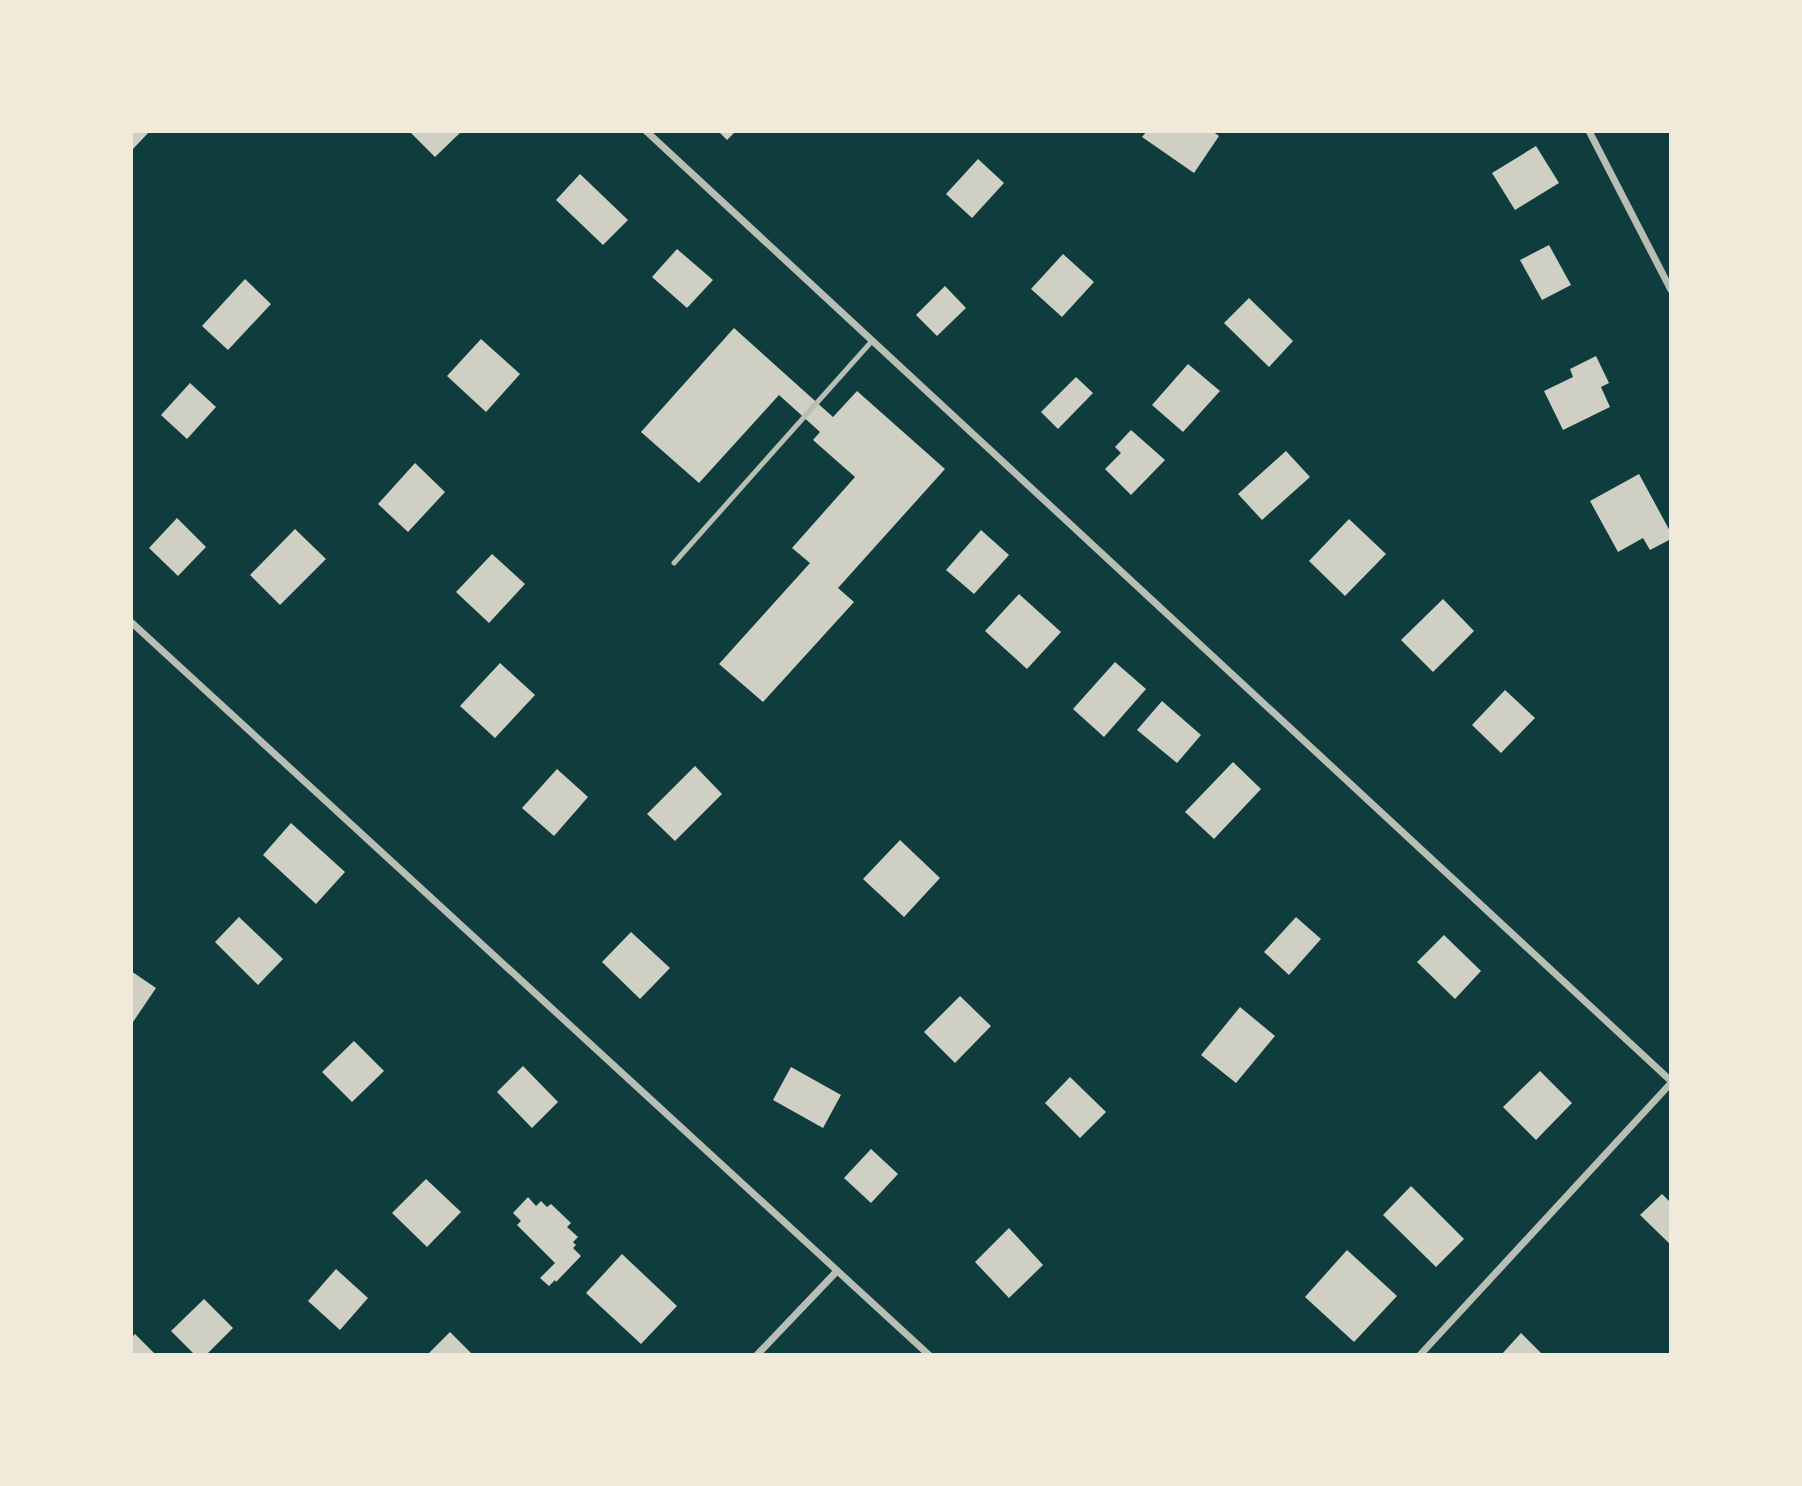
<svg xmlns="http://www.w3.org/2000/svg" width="1802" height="1486" font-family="'Sofia Sans Condensed',sans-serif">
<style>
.building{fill:#cfcfc3}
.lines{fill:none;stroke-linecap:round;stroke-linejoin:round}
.service{stroke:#b8beb3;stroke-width:5}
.minor{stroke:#b8beb3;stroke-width:7}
</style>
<rect width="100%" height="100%" fill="#0f3d3e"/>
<g class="building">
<polygon points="131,131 150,131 131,151"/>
<polygon points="409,131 462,131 435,157"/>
<polygon points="718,131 736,131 727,140"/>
<polygon points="1147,131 1212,131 1219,136 1194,173 1142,137"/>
<polygon points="1536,146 1559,183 1515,210 1492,173"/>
<polygon points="978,159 1004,183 972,218 946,194"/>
<polygon points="580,174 628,220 603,245 556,200"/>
<polygon points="1549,245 1571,285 1542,300 1520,260"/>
<polygon points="677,249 713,280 687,308 652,277"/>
<polygon points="1063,254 1094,282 1062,317 1031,289"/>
<polygon points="245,279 271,304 228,350 202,326"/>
<polygon points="945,286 966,308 937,336 916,315"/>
<polygon points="1249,298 1293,341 1269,367 1224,323"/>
<polygon points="734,328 833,417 857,391 945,469 838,588 854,602 763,702 719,664 810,563 792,548 855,477 813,440 820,432 779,395 699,483 641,432"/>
<polygon points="481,339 520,374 486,412 447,376"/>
<polygon points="1596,356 1609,383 1601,387 1610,407 1563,430 1544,391 1573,377 1570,369"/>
<polygon points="1188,364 1220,391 1183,432 1152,405"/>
<polygon points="1076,377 1093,393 1058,429 1041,412"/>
<polygon points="190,383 216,407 187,439 161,415"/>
<polygon points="1131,430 1165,460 1131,495 1105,469 1121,453 1115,447"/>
<polygon points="1286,451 1310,477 1262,520 1238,494"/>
<polygon points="415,463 445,492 408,532 378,504"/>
<polygon points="1639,474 1671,533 1671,539 1650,550 1643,538 1618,552 1590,501"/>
<polygon points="177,518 206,547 178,576 149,548"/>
<polygon points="1349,519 1386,554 1345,596 1309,561"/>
<polygon points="295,529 326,559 280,605 250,575"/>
<polygon points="981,530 1009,555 974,594 946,570"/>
<polygon points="492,554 525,584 489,623 456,592"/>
<polygon points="1019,594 1061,632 1027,669 985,631"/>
<polygon points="1443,599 1474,631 1433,672 1401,640"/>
<polygon points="1115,662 1146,689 1104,737 1073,709"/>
<polygon points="500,663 535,695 495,738 460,706"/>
<polygon points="1505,690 1535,718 1501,753 1472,725"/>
<polygon points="1162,701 1201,735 1177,763 1137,730"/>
<polygon points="1233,762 1261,789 1214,839 1185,812"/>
<polygon points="695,766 722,794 675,841 647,814"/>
<polygon points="557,769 588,797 554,836 522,808"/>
<polygon points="291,823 345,872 316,904 263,855"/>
<polygon points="900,840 940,878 904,917 863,879"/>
<polygon points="239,917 283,959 258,985 215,942"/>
<polygon points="1296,917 1321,939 1289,975 1264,952"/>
<polygon points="631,932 670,968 640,999 602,962"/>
<polygon points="1444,935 1481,971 1455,999 1417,962"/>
<polygon points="131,971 156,988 131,1025"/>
<polygon points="960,996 991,1026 955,1063 924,1032"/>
<polygon points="1240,1007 1275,1036 1236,1083 1201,1055"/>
<polygon points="354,1041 384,1071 352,1102 322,1072"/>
<polygon points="523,1066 558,1102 532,1128 497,1092"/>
<polygon points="791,1067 841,1095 823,1128 773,1100"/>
<polygon points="1540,1071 1572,1103 1536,1140 1503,1107"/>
<polygon points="1070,1077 1106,1112 1080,1138 1045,1103"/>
<polygon points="871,1149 898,1174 871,1203 844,1178"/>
<polygon points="426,1179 461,1212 427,1247 392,1213"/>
<polygon points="1411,1186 1464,1239 1436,1267 1383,1215"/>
<polygon points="1662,1194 1671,1203 1671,1245 1640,1215"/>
<polygon points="528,1197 536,1206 541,1201 547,1207 551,1204 571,1223 567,1227 578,1237 573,1242 576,1245 573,1248 581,1256 556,1282 555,1280 549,1286 540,1278 555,1263 517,1225 521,1221 513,1213"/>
<polygon points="1009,1228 1043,1265 1009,1298 975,1262"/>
<polygon points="1347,1250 1397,1296 1354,1342 1305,1297"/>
<polygon points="622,1254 677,1306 641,1344 586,1293"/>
<polygon points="336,1269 368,1298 340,1330 308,1301"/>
<polygon points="204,1299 233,1328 206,1355 195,1355 171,1331"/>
<polygon points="450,1332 473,1355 427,1355"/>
<polygon points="1521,1333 1543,1355 1501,1355"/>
<polygon points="135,1334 156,1355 131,1355 131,1338"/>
</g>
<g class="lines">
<polyline class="service" points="674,563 872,341"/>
<g class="minor">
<polyline points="646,131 1671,1081"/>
<polyline points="1589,131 1671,290"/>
<polyline points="131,622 929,1355"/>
<polyline points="757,1355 837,1271"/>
<polyline points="1420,1355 1671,1083"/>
</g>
</g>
<rect width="1802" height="1486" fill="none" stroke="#f1e9da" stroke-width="266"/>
</svg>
